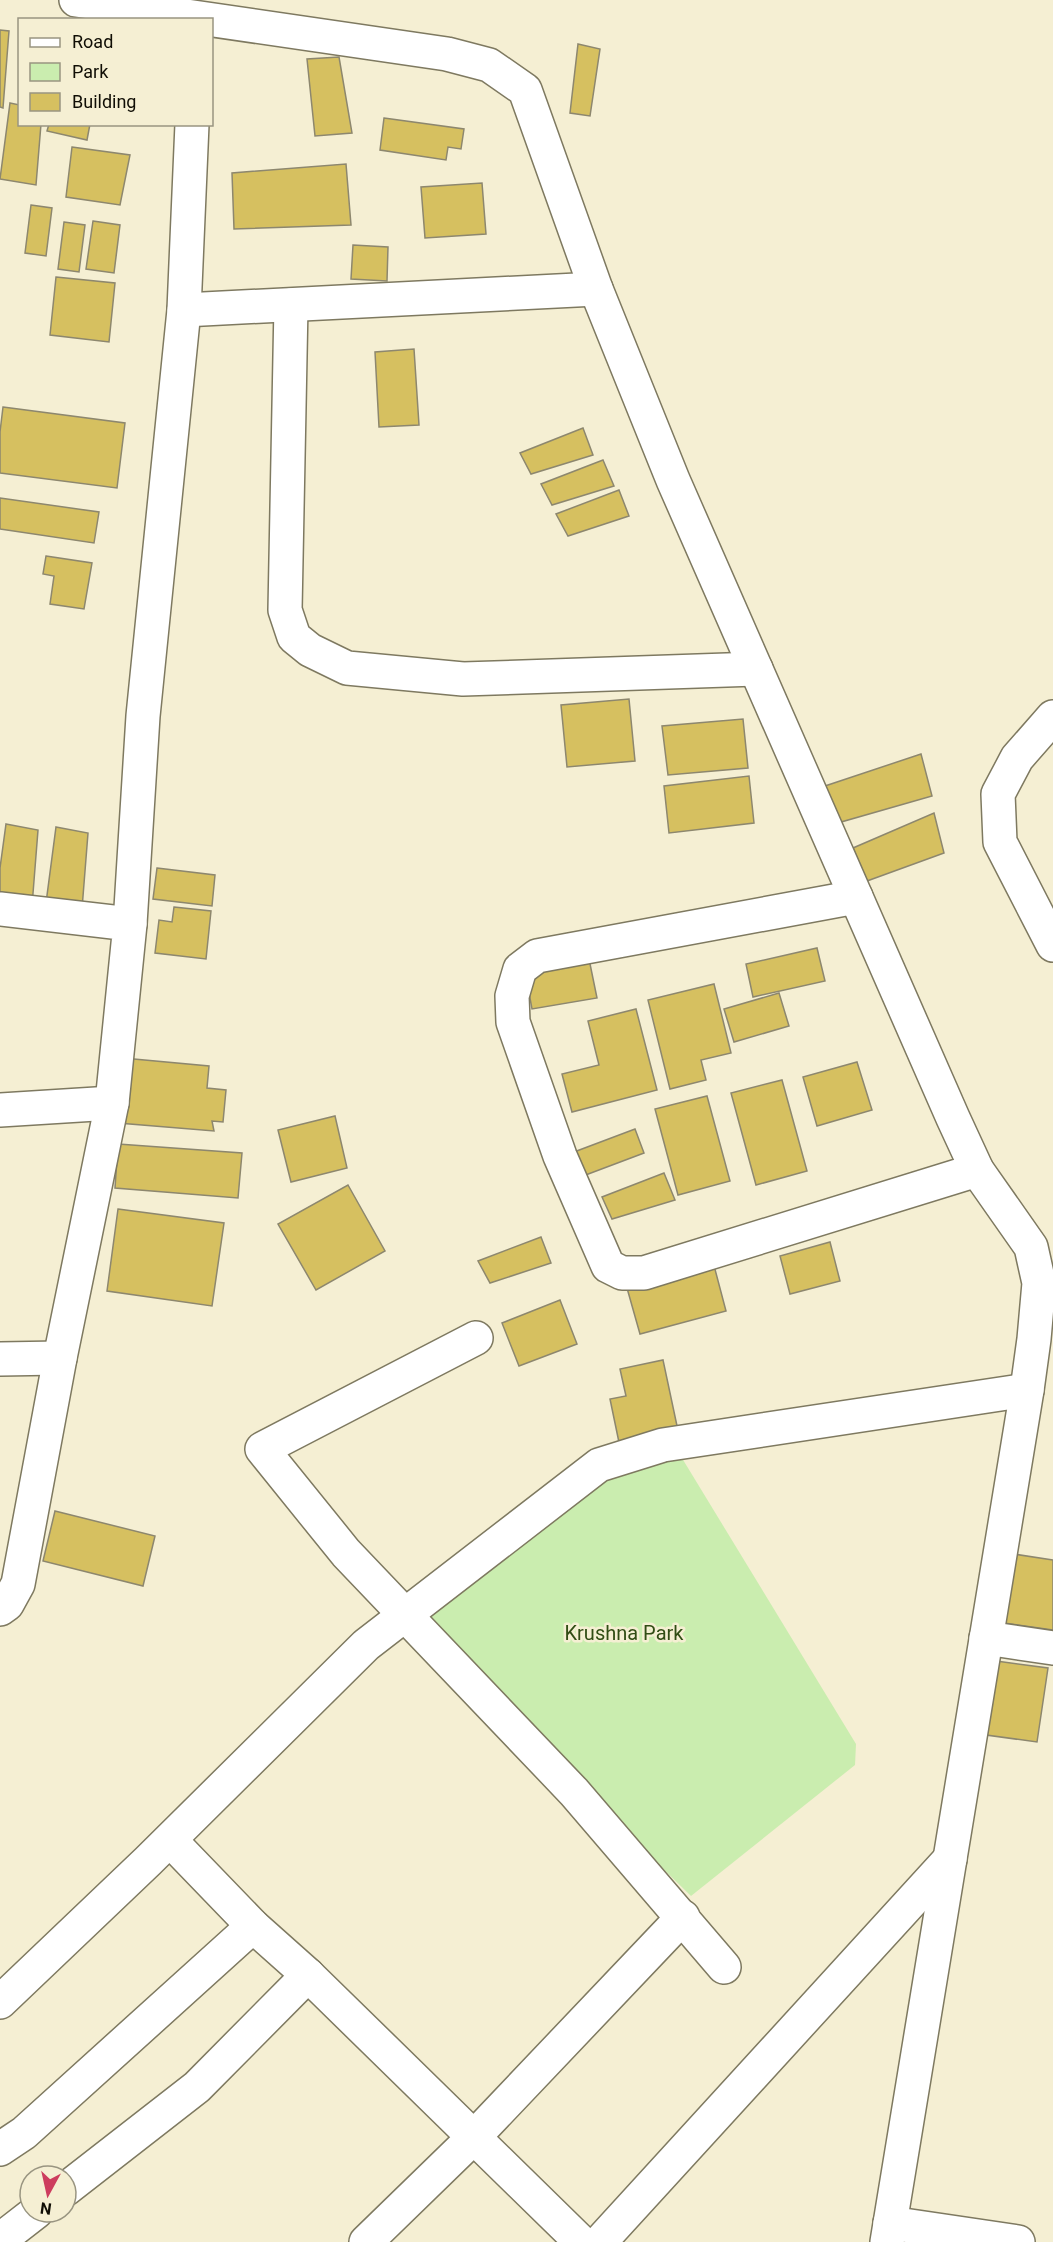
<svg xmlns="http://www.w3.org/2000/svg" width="1053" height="2242" font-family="Roboto,sans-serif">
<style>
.green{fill:#caedaf}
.building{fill:#d6c060;stroke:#8d876e;stroke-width:1.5}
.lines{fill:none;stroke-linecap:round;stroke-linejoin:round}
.street-casing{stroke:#7e7960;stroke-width:36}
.street{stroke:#fff;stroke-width:33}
.labels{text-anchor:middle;stroke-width:5;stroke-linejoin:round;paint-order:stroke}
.park-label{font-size:20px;fill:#314d14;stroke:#f5efd3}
</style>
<rect width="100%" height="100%" fill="#f5efd3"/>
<polygon class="green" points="674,1445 856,1744 855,1765 691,1896 418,1629 599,1465"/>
<g class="building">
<polygon points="0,30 9,31 3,108 0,107"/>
<polygon points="578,44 600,49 590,116 570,113"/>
<polygon points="339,57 352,133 315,136 307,59"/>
<polygon points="10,103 20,105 20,124 41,124 36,185 0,179"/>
<polygon points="384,118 464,129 461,149 448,147 446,160 380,150"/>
<polygon points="49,124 90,124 87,140 47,131"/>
<polygon points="72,147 130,155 120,205 66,197"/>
<polygon points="346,164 351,225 234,229 232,173"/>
<polygon points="482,183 486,234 425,238 421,187"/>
<polygon points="31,205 52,208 46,256 25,253"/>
<polygon points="93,221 120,225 114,273 86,269"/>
<polygon points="64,222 85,225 79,272 58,269"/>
<polygon points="353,245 388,247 387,281 351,279"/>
<polygon points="56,277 115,283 109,342 50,335"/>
<polygon points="414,349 419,425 379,427 375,352"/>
<polygon points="3,407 125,423 117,488 0,473 0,432"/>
<polygon points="583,428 593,455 531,474 520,453"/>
<polygon points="603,460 614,486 552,505 541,484"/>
<polygon points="619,490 629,516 568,536 556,514"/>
<polygon points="0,498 99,512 94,543 0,529"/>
<polygon points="46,556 92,563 84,609 50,604 54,576 43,574"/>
<polygon points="629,699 635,761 567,767 561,705"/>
<polygon points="743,719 748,768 668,775 662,726"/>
<polygon points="921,754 932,796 841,822 822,787"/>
<polygon points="749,776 754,823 669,833 664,786"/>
<polygon points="934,813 944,853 867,881 853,848"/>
<polygon points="6,824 38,830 32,906 0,901 0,868"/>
<polygon points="56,827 88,833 82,909 46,903"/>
<polygon points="157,868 215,875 212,906 153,899"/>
<polygon points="174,907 211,911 206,959 155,953 159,920 172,922"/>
<polygon points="817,948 825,981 753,997 746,964"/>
<polygon points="589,959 597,998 532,1009 525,971"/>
<polygon points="714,984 731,1053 701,1060 706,1080 670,1089 648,1000"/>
<polygon points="779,993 789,1026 734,1042 724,1009"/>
<polygon points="636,1009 657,1090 572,1112 562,1074 599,1065 588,1021"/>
<polygon points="123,1058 209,1066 207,1088 226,1090 223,1122 212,1121 214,1131 118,1123"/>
<polygon points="857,1062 872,1110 817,1126 803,1077"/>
<polygon points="782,1080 807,1171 756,1185 731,1093"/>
<polygon points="707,1096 730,1181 678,1195 655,1109"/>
<polygon points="335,1116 347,1168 291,1182 278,1130"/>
<polygon points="635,1129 644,1153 583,1176 574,1152"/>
<polygon points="118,1144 242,1153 238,1198 115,1188"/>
<polygon points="664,1173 675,1200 612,1219 602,1197"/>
<polygon points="348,1185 385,1251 316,1290 278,1224"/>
<polygon points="118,1209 224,1223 212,1306 107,1291"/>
<polygon points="541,1237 551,1263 490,1283 478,1261"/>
<polygon points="830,1242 840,1281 790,1294 780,1256"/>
<polygon points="712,1258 726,1311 640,1334 625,1281"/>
<polygon points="560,1300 577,1344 519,1366 502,1323"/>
<polygon points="663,1360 680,1440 621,1452 610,1399 626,1396 620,1369"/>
<polygon points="55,1511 155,1536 143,1586 43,1561"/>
<polygon points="1007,1553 1053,1560 1053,1630 997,1622"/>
<polygon points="989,1660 1048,1668 1037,1742 979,1734"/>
</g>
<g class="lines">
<defs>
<g id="street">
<polyline points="76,0 447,54 489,65 525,90 596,289 673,480 953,1118 977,1170 1031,1247 1039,1283 1034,1339 1027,1390 887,2242"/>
<polyline points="291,305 285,610 294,637 310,650 347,668 463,679 756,669"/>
<polyline points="184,310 596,289"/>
<polyline points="1053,717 1017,758 998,794 1000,842 1053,945"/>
<polyline points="856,897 537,956 520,969 512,996 513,1022 560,1156 608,1266 622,1273 644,1273 977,1170"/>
<polyline points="0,909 130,924 112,1103 60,1358 18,1584 7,1604 0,1609"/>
<polyline points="130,924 143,716 184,310 192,124"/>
<polyline points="0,1110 112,1103"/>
<polyline points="476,1338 262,1449 346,1553 574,1792 724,1967"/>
<polyline points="0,1359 60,1358"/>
<polyline points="986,1638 1053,1648"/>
<polyline points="170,1840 253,1926 308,1975 581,2242"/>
<polyline points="0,2002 148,1861 366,1645 599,1465 663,1445 1027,1390"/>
<polyline points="0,2149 24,2133 253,1926"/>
<polyline points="66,2189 197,2087 308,1975"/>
<polyline points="890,2223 1018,2242"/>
<polyline points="0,2240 36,2212"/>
<polyline points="366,2242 474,2137 683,1917"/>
<polyline points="600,2242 950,1859"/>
</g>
</defs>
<use href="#street" class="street-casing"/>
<use href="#street" class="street"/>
</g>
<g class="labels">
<g class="park-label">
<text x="624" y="1640">Krushna Park</text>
</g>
</g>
<rect x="18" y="18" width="195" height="108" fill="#f5efd3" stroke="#999581" stroke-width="1.5"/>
<rect x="30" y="38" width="30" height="9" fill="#ffffff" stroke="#999581" stroke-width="1.5"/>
<text x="72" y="48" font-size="18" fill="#100e05">Road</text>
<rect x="30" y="63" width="30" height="18" fill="#caedaf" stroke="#999581" stroke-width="1.5"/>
<text x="72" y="78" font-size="18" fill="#100e05">Park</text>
<rect x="30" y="93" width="30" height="18" fill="#d6c060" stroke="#999581" stroke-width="1.5"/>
<text x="72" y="108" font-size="18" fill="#100e05">Building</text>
<g transform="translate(48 2194) rotate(188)"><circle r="28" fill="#f5efd3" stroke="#999581" stroke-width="1.5"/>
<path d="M0-4.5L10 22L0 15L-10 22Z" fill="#cd3d5e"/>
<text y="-9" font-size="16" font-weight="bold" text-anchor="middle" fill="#100e05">N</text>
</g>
</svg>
